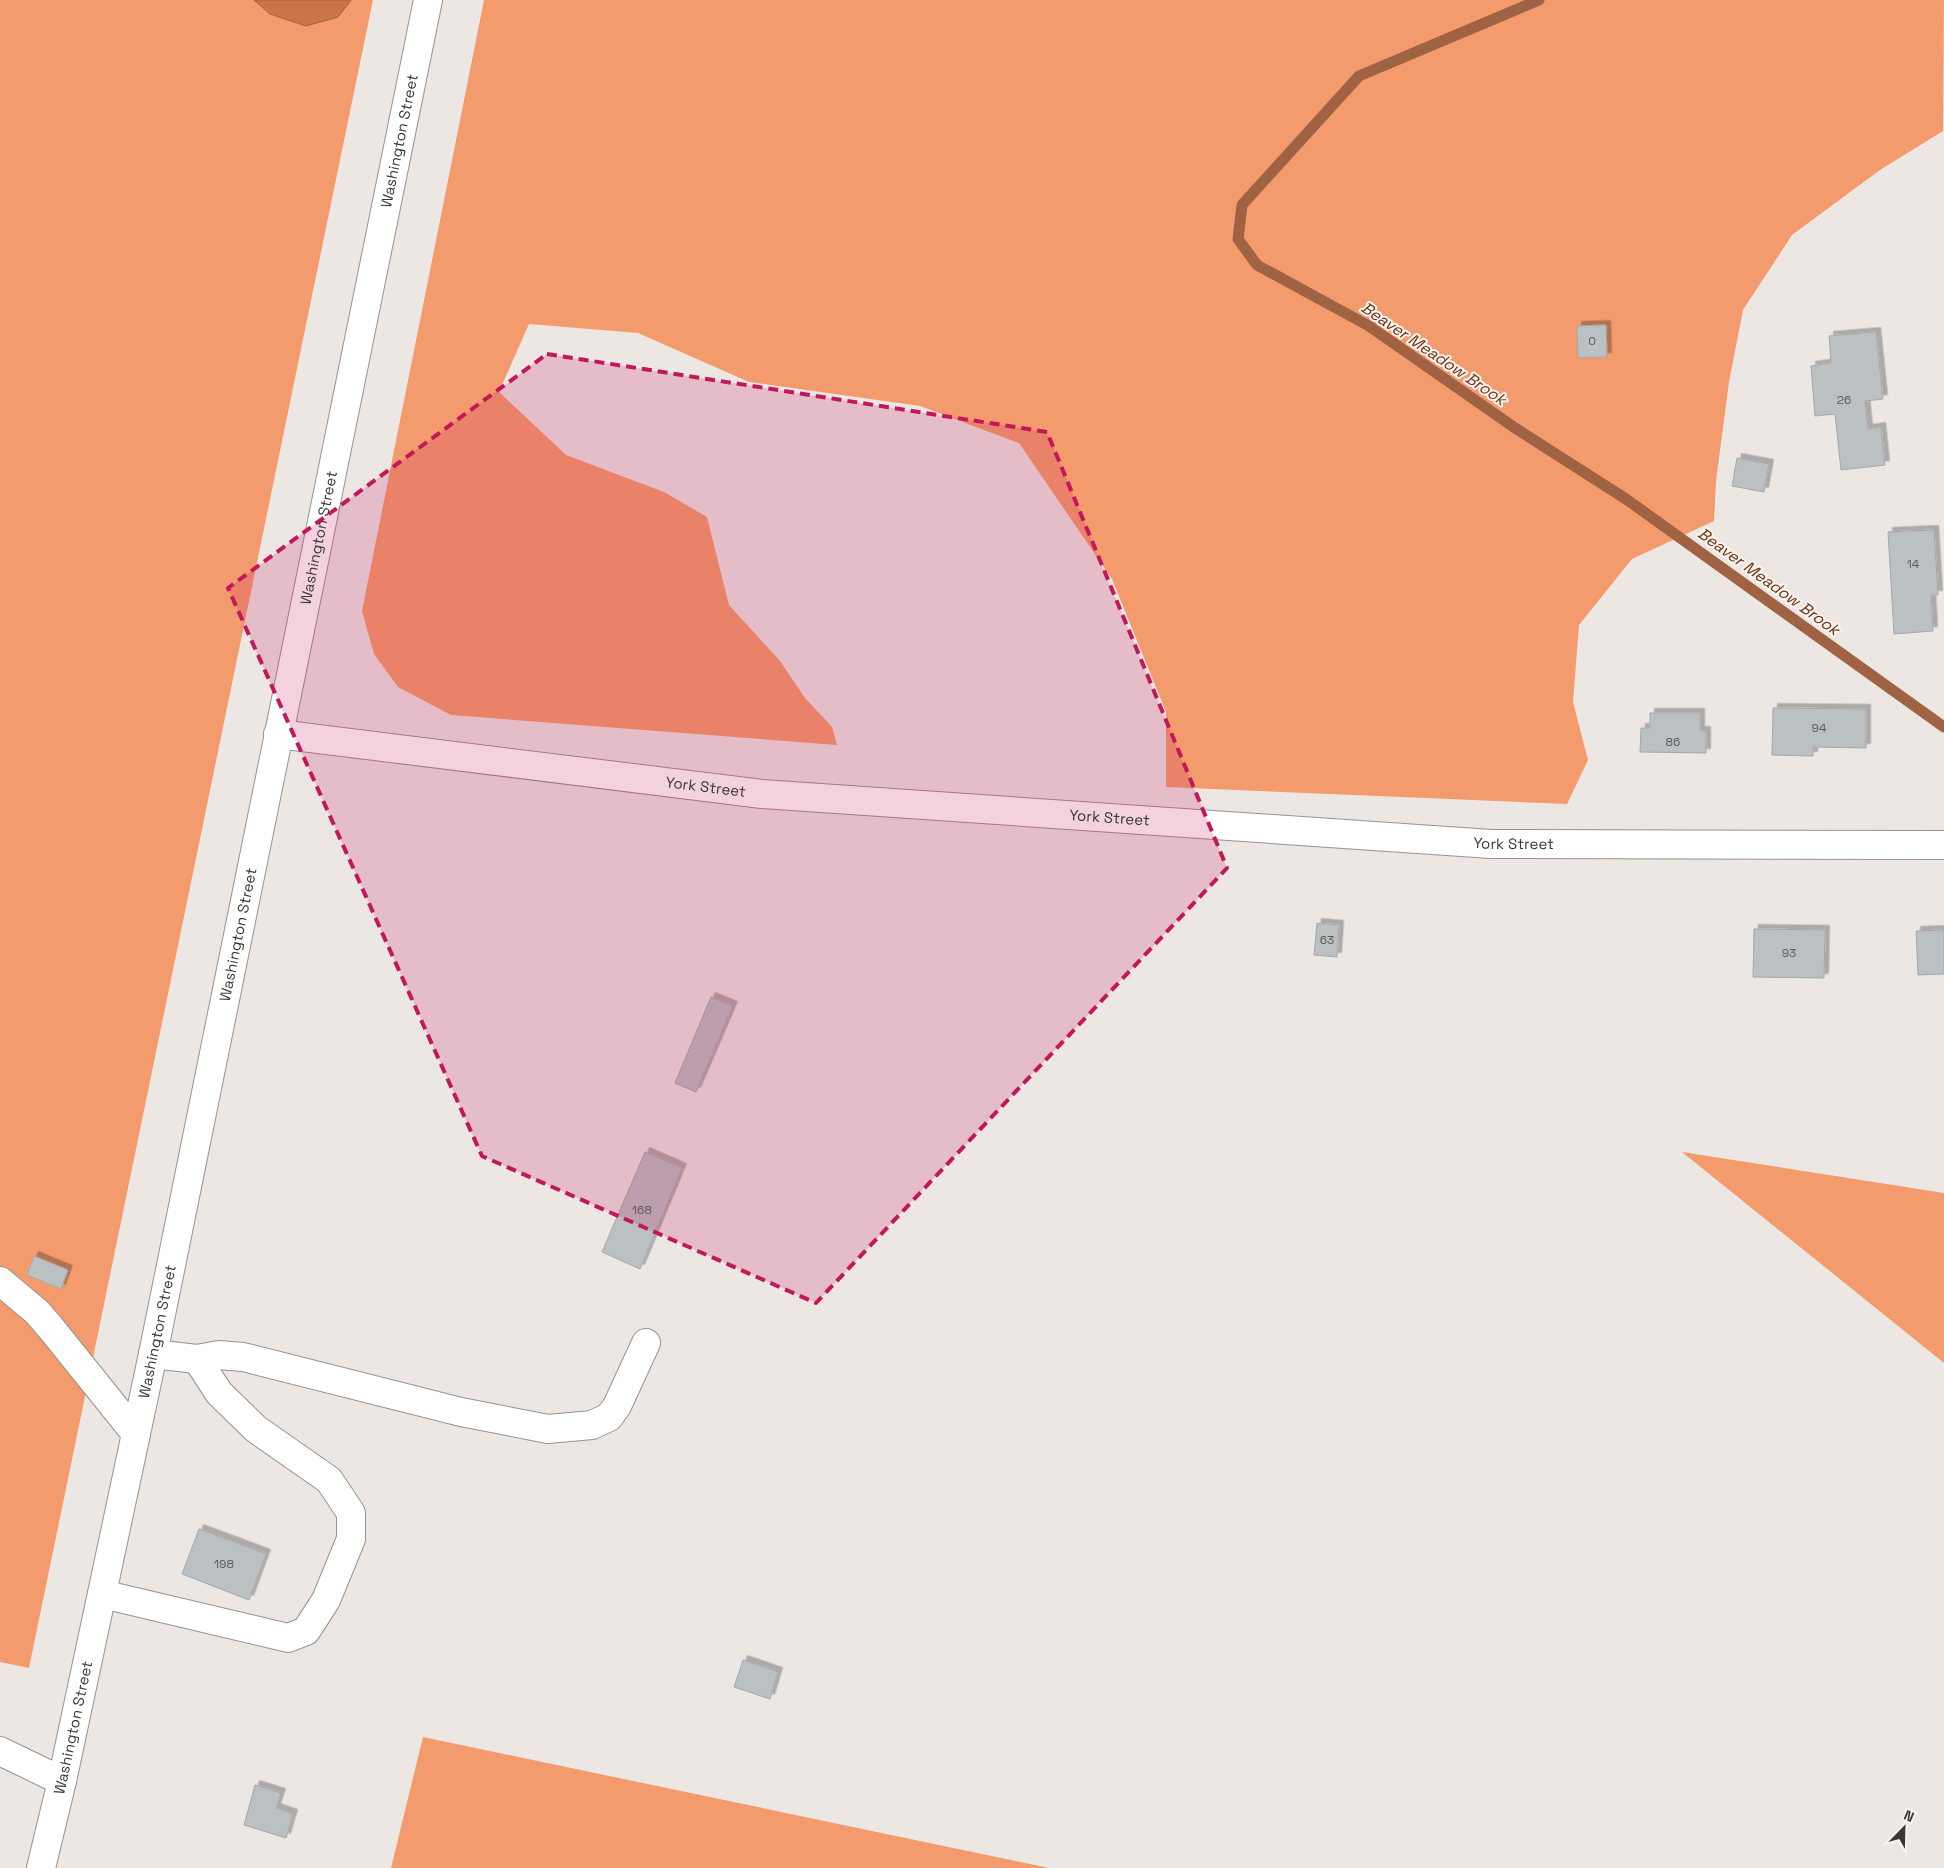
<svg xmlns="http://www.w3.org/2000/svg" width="1944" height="1868" font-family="'Space Grotesk',sans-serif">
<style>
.forest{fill:#f49b6d}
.water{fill:#ca7447;stroke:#9f6242}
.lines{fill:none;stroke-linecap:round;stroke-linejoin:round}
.stream{stroke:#9f6242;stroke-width:11}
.building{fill:#bbc0c3;stroke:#a3a8ab;filter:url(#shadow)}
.minor-casing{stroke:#989290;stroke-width:30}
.major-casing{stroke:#989290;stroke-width:30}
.minor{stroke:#fff;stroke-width:28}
.major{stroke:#fff;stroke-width:28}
.marked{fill:#c2185b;fill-opacity:0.2;stroke:#c2185b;stroke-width:4;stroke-dasharray:10 6;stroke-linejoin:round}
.labels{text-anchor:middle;stroke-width:4;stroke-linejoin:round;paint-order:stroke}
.number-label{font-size:12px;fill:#5b5b5a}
.street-label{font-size:15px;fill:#3b3937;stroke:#faf4f1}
.water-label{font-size:16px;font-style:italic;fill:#6b3311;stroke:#faf4f1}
</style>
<defs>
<filter id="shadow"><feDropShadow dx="4.5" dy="-4.5" stdDeviation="0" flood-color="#0004"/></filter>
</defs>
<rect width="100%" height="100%" fill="#ede7e4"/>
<g class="forest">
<polygon points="0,0 373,0 29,1668 0,1662"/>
<polygon points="484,0 1944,0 1943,131 1880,170 1792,235 1743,310 1729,382 1716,481 1714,521 1632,559 1579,625 1573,702 1588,760 1567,804 1166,787 1166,712 1112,579 1019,443 920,406 749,382 638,333 529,324 499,392 566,455 664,492 707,517 729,605 780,661 805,698 832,727 837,745 451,715 398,687 374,654 362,611"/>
<polygon points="1682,1152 1944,1193 1944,1363"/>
<polygon points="423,1737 1049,1868 391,1868"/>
</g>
<polygon class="water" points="254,0 351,0 338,17 306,26 270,14"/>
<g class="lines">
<polyline class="stream" points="1539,0 1359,76 1242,205 1238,239 1257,265 1369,326 1515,428 1626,499 1944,727"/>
</g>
<g class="building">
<polygon points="1606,325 1607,357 1578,358 1577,326"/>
<polygon points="1876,332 1883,399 1865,401 1868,429 1881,427 1885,465 1841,470 1835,414 1815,416 1811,366 1831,363 1829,336"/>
<polygon points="1737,458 1769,464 1764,492 1732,486"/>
<polygon points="1934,530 1938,595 1931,595 1933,631 1894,634 1888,532"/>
<polygon points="1773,708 1866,709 1866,748 1813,747 1813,756 1772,755"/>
<polygon points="1650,713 1700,713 1700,731 1706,731 1706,753 1640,752 1641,728 1650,728"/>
<polygon points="1317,923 1339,925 1337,957 1314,955"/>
<polygon points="1754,929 1825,930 1824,978 1753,977"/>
<polygon points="1944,930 1944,974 1918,975 1916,931"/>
<polygon points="711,997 733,1006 696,1092 675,1083"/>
<polygon points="645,1152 682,1168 640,1269 602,1252"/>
<polygon points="34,1256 68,1270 61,1289 27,1275"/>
<polygon points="199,1529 266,1554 249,1600 182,1574"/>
<polygon points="743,1660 778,1672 770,1699 734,1687"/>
<polygon points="255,1785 281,1793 276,1808 293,1814 286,1838 244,1825"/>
</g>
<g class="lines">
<defs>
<g id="minor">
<path id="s1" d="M 278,734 L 762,794 L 1491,844 L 1944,845"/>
<polyline points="0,1281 37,1312 50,1327 136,1434"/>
<polyline points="153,1354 197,1359 219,1355 243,1357 461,1412 548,1429 592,1425 609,1417 617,1406 646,1343"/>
<polyline points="102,1594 288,1638 306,1631 326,1600 351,1539 351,1513 329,1480 256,1429 219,1393 197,1359"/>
<polyline points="0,1751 62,1781"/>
</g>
<g id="major">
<path id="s2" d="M 41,1868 L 62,1781 L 153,1354 L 428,0"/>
</g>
</defs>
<use href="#minor" class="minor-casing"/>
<use href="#major" class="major-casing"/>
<use href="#minor" class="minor"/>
<use href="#major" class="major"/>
</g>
<path class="marked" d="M 547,354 L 1047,432 L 1227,868 L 816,1303 L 482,1156 L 228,588 Z"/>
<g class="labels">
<g class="number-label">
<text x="1592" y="345">0</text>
<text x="1844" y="404">26</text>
<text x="1913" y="568">14</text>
<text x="1819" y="732">94</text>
<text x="1673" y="746">86</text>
<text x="1327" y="944">63</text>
<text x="1789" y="957">93</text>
<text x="642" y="1214">168</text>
<text x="224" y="1568">198</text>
</g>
<g class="street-label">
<text dy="5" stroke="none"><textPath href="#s2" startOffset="1764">Washington Street</textPath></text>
<text dy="5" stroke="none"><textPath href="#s2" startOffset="1359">Washington Street</textPath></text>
<text dy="5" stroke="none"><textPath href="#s1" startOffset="431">York Street</textPath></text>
<text dy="5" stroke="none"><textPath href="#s1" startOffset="836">York Street</textPath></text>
<text dy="5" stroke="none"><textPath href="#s1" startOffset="1241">York Street</textPath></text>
<text dy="5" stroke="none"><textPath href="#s2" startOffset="954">Washington Street</textPath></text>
<text dy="5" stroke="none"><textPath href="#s2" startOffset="549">Washington Street</textPath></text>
<text dy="5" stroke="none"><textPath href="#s2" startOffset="144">Washington Street</textPath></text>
</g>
<g class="water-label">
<text transform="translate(1434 353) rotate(34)" y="6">Beaver Meadow Brook</text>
<text transform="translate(1769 581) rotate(36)" y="6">Beaver Meadow Brook</text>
</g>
</g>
<g transform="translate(1904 1828) rotate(23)" stroke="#faf4f1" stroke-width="4" paint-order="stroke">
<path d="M0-4L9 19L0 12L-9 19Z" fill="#3b3937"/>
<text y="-8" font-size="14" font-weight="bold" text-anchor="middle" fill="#3b3937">N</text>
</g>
</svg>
